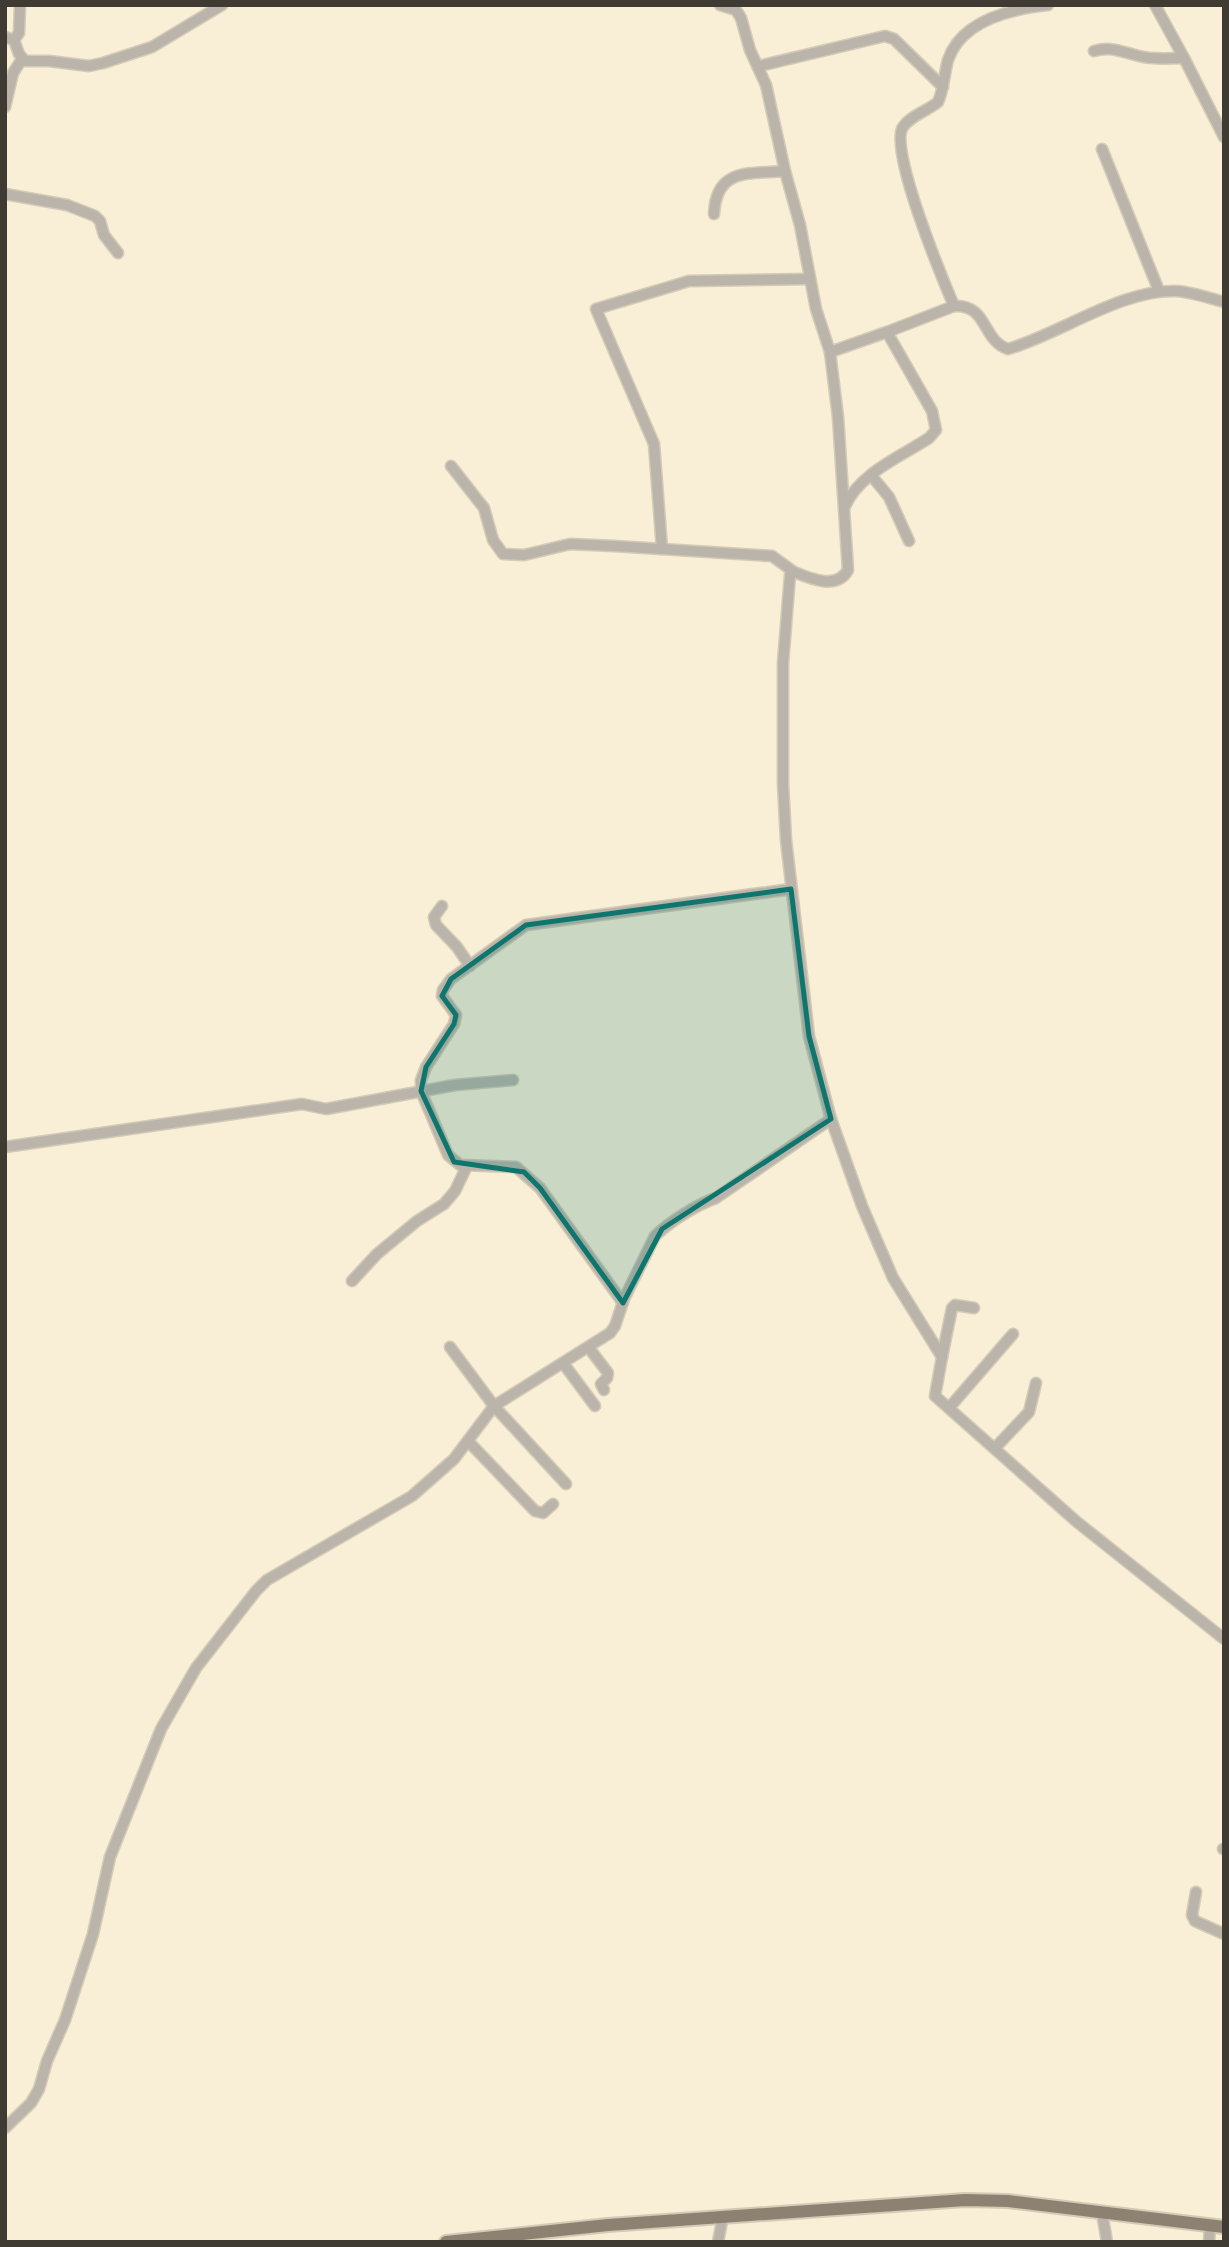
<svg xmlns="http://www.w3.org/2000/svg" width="1229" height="2247" font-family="Inter,sans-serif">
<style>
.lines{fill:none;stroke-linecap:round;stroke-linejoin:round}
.minor-casing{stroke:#d4cbb6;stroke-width:13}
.major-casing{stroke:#d4cbb6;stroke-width:16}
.minor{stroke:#bab4ab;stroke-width:10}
.major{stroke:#8d8272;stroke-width:12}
.marked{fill:#0f766e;fill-opacity:0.2;stroke:#0f766e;stroke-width:5;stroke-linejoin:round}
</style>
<rect width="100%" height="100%" fill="#f9efd7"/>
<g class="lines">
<defs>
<g id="minor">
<path d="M 720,5 L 736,10 L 741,18 L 750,50 L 766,85 L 785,171 L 800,225 L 816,309 L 830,352 L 838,417 L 848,570 C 837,590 811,579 794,572 L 790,575 L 783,663 L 783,784 L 786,840 L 809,1036 L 831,1119 L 862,1206 L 893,1278 L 942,1357 L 935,1396 L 1077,1522 L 1224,1639"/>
<polyline points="1155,5 1184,58 1224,137"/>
<polyline points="5,37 14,40 19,54 25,61 49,61 89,66 103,63 152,47 222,5"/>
<polyline points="14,40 19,33 20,5"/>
<path d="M 1094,51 C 1112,46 1122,52 1139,56 C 1154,60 1169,58 1184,58"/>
<polyline points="759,66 885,36 894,39 943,87"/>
<polyline points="5,107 13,73 22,59"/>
<polyline points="1102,149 1159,291"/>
<polyline points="5,194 67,205 95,216 100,221 104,235 118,253"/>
<path d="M 714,214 C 716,168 748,174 785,171"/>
<path d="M 954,306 C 943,280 888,148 903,127 C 910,116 927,111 938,102 C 944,89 944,74 948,60 C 961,21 1011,9 1048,5"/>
<polyline points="830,352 887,332"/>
<polyline points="451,466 484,508 493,540 503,554 524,555 570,544 614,546 772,556 794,572"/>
<polyline points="871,475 889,497 909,541"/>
<path d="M 845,506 C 860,473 900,457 929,438 L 936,430 L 932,411 L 887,332 L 954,306 C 988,304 982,341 1008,349 C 1060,334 1122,289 1176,291 C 1192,292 1209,298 1224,302"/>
<polyline points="662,549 654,444 596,309 689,281 810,279"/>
<polyline points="442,906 434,917 436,925 457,947 470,966"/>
<polyline points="5,1147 302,1104 326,1109 455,1085 513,1080"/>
<polyline points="352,1281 377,1254 417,1221 444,1204 455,1191 467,1166"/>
<polyline points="623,1303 540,1188 516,1167 460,1165 448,1155 421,1091 421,1080 426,1067 454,1024 456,1015 442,996 443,990 451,979 526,925 791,889"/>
<polyline points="450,1347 494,1406 566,1484"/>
<polyline points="589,1348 608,1373 607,1378 601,1384 604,1390"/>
<polyline points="942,1357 952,1308 955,1305 974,1308"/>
<polyline points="563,1363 595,1406"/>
<polyline points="949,1408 1013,1334"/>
<polyline points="468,1441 535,1511 543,1513 553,1504"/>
<polyline points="995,1448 1029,1412 1036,1383"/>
<polyline points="1223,1849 1224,1849"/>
<polyline points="1196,1892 1192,1915 1195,1921 1224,1934"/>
<path d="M 5,2128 L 31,2103 L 39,2089 L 47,2061 L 65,2020 L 93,1934 L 110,1857 L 161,1729 L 196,1668 L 256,1591 L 267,1580 L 412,1496 L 454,1459 L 494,1406 L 610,1333 L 615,1326 L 624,1299 L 655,1236 C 671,1221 696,1205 716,1198 L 831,1119"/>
<polyline points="1102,2213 1107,2242"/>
<polyline points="718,2242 723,2216"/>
<polyline points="1209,2242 1210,2226"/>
</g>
<polyline id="major" points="446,2242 608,2225 965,2200 1008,2201 1224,2227"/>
</defs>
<use href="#minor" class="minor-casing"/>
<use href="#major" class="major-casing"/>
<use href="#minor" class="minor"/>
<use href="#major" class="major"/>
</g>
<path class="marked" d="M 791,889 L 809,1036 L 831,1119 L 662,1229 L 623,1303 L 540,1188 L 524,1172 L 454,1162 L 421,1091 L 426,1067 L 454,1024 L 456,1015 L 442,996 L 451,979 L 526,925 Z"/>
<rect width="1229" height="2247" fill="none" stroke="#3f3b32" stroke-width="14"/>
</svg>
